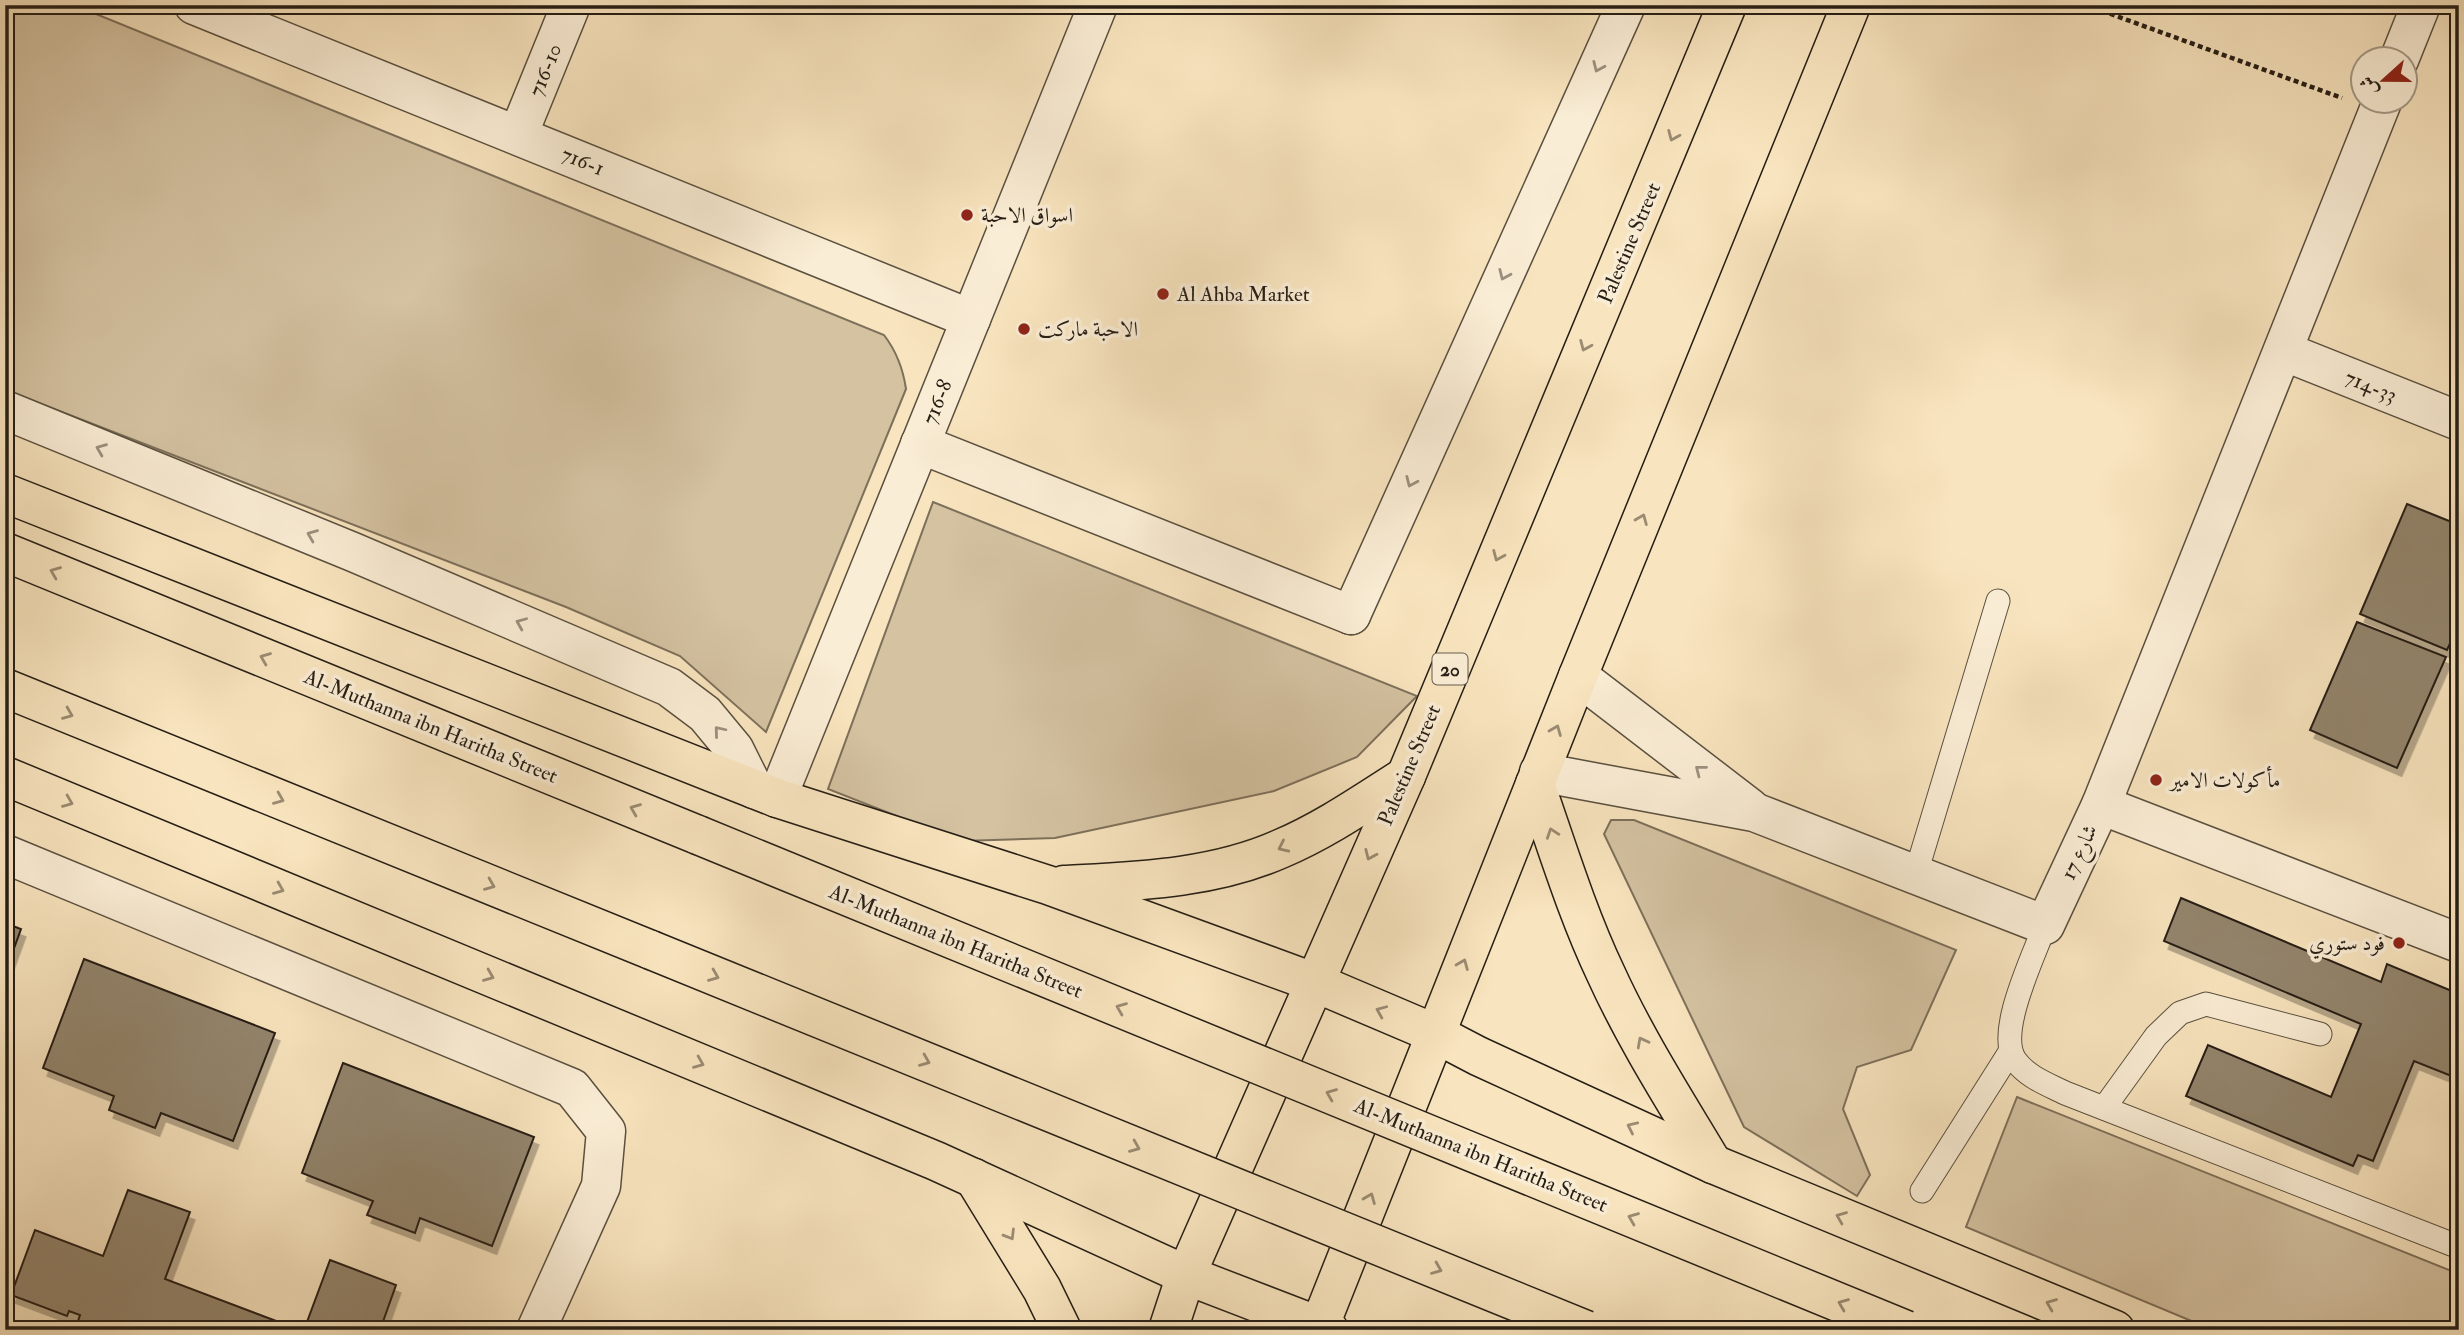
<svg xmlns="http://www.w3.org/2000/svg" width="2464" height="1335" font-family="'IM FELL Double Pica',Amiri,serif">
<style>
.green{fill:#d4c2a1;stroke:#7d705b;stroke-width:2}
.building{fill:#93856d;stroke:#261e15;stroke-width:2;filter:url(#shadow)}
.lines{fill:none;stroke-linecap:round;stroke-linejoin:round}
.service-casing{stroke:#5a503f;stroke-width:25}
.minor-casing{stroke:#5a503f;stroke-width:41}
.tertiary-casing{stroke:#5a503f;stroke-width:41}
.primary-casing{stroke:#261e15;stroke-width:41}
.path{stroke:#261e15;stroke-width:4.5;stroke-dasharray:5 3.5;stroke-linecap:butt}
.service{stroke:#faedd5;stroke-width:23}
.minor{stroke:#faedd5;stroke-width:38}
.tertiary{stroke:#faedd5;stroke-width:38}
.primary{stroke:#f8e4be;stroke-width:38}
.primary-bridge-casing{stroke:#261e15;stroke-width:41;stroke-linecap:butt}
.primary-bridge{stroke:#f8e4be;stroke-width:38}
.oneway{stroke:#9b907f}
.oneway2{stroke:#9a8b72}
.poi-dot{fill:#8f2418;stroke:#faedd5;stroke-width:2.5}
.labels{text-anchor:middle;stroke-width:7;stroke-linejoin:round;paint-order:stroke}
.shield{fill:#faedd5;stroke:#665c4f;stroke-width:2}
.shield-label{font-size:19px;font-weight:bold;fill:#261e15}
.street-label{font-size:21px;fill:#261e15;stroke:#faedd5}
.poi-label{font-size:21px;fill:#261e15;stroke:#faedd5;text-anchor:start}
</style>
<defs>
<filter id="shadow"><feDropShadow dx="4.5" dy="8" stdDeviation="0" flood-color="#0004"/></filter>
</defs>
<rect width="100%" height="100%" fill="#f8e4be"/>
<filter id="stains"><feTurbulence type="fractalNoise" baseFrequency=".00286" numOctaves="4"/><feColorMatrix values="0 0 0 0 .2 0 0 0 0 .09 0 0 0 0 .02 0 0 0 .5 -.17"/></filter>
<radialGradient id="worn" r=".72"><stop offset=".6" stop-color="#630" stop-opacity="0"/><stop offset="1" stop-color="#630" stop-opacity=".3"/></radialGradient>
<g class="green">
<path d="M 5,5 L 74,5 L 884,335 C 897,352 903,368 906,389 L 766,732 L 680,656 L 566,607 L 5,390 Z"/>
<polygon points="933,502 1417,696 1357,757 1274,791 1055,838 960,841 828,789"/>
<polygon points="1611,820 1634,820 1956,950 1911,1050 1857,1067 1843,1109 1870,1175 1857,1196 1744,1127 1604,834"/>
<polygon points="2017,1097 2459,1274 2459,1330 2213,1330 1966,1227"/>
</g>
<g class="building">
<polygon points="2407,504 2459,525 2459,624 2447,650 2360,614"/>
<polygon points="2357,622 2446,657 2397,768 2310,730"/>
<polygon points="2181,898 2381,982 2387,964 2459,994 2459,1079 2414,1061 2373,1161 2358,1155 2353,1166 2186,1096 2208,1045 2331,1097 2361,1024 2164,941"/>
<polygon points="5,923 21,929 5,973"/>
<polygon points="84,959 275,1033 233,1141 161,1113 155,1128 109,1110 114,1096 43,1068"/>
<polygon points="343,1063 534,1137 492,1246 420,1218 415,1233 367,1215 373,1201 302,1173"/>
<polygon points="128,1190 190,1212 165,1279 300,1330 75,1330 80,1315 69,1311 67,1316 11,1295 35,1230 103,1256"/>
<polygon points="330,1260 396,1285 380,1330 304,1330"/>
</g>
<g class="lines">
<defs>
<g id="service">
<polyline points="1916,873 1998,601"/>
<path d="M 2045,925 C 2034,956 1996,1032 2015,1060 C 2027,1077 2047,1084 2065,1093 L 2459,1247"/>
<polyline points="2104,1108 2156,1036 2180,1013 2206,1004 2320,1034"/>
<polyline points="1922,1191 2010,1052"/>
</g>
<g id="minor">
<polyline points="194,5 971,319"/>
<polyline points="2399,60 2421,5"/>
<polyline points="518,135 571,5"/>
<polyline points="2283,351 2459,421"/>
<polyline points="5,410 353,552 669,687 705,714 734,749 754,789"/>
<polyline points="920,444 1351,615"/>
<polyline points="1578,676 1750,808"/>
<polyline points="1539,772 1754,812 2045,925 2101,805 2459,943"/>
<polyline points="777,798 1098,5"/>
<polyline points="2101,805 2382,102"/>
<polyline points="5,854 572,1088 606,1131 601,1186 536,1330"/>
</g>
<polyline id="tertiary" points="1351,615 1626,5"/>
<g id="primary">
<polyline points="5,493 777,798 1048,885 1316,983 1436,1034 1478,1056 1713,1164 2115,1330"/>
<polyline points="5,552 698,835"/>
<polyline points="5,688 651,950"/>
<polyline points="5,776 936,1161 1186,1275 1329,1330"/>
<path d="M 1535,784 C 1557,847 1577,913 1606,974 C 1636,1040 1676,1102 1713,1164"/>
<path d="M 1064,885 C 1137,881 1212,879 1280,849 C 1325,830 1365,802 1406,776"/>
<polyline points="974,1178 1042,1289 1062,1330"/>
<polyline points="1168,1330 1186,1275 1406,776 1727,5"/>
<polyline points="1318,1330 1578,676 1851,5"/>
</g>
</defs>
<use href="#service" class="service-casing"/>
<use href="#minor" class="minor-casing"/>
<use href="#tertiary" class="tertiary-casing"/>
<use href="#primary" class="primary-casing"/>
<polyline class="path" points="2086,5 2342,98"/>
<use href="#service" class="service"/>
<use href="#minor" class="minor"/>
<use href="#tertiary" class="tertiary"/>
<use href="#primary" class="primary"/>
<defs>
<g id="primary-bridge">
<polyline points="698,835 1906,1330"/>
<polyline points="651,950 1586,1330"/>
</g>
</defs>
<use href="#primary-bridge" class="primary-bridge-casing"/>
<use href="#primary-bridge" class="primary-bridge"/>
</g>
<defs><path id="oneway-chevron" d="M-2-3.5L2.5 0L-2 3.5" fill="none" stroke-width="1.6" stroke-linecap="round" stroke-linejoin="round" transform="scale(1.75)"/></defs>
<g class="oneway">
<use href="#oneway-chevron" transform="translate(1598 67) rotate(114)"/>
<use href="#oneway-chevron" transform="translate(1504 275) rotate(114)"/>
<use href="#oneway-chevron" transform="translate(101 449) rotate(-158)"/>
<use href="#oneway-chevron" transform="translate(1411 482) rotate(114)"/>
<use href="#oneway-chevron" transform="translate(312 535) rotate(-158)"/>
<use href="#oneway-chevron" transform="translate(521 623) rotate(-157)"/>
<use href="#oneway-chevron" transform="translate(719 731) rotate(-130)"/>
<use href="#oneway-chevron" transform="translate(1700 770) rotate(-142)"/>
</g>
<g class="oneway2">
<use href="#oneway-chevron" transform="translate(1673 136) rotate(113)"/>
<use href="#oneway-chevron" transform="translate(1585 346) rotate(113)"/>
<use href="#oneway-chevron" transform="translate(1642 519) rotate(-68)"/>
<use href="#oneway-chevron" transform="translate(1498 556) rotate(113)"/>
<use href="#oneway-chevron" transform="translate(55 572) rotate(-158)"/>
<use href="#oneway-chevron" transform="translate(265 658) rotate(-158)"/>
<use href="#oneway-chevron" transform="translate(68 714) rotate(22)"/>
<use href="#oneway-chevron" transform="translate(1556 730) rotate(-68)"/>
<use href="#oneway-chevron" transform="translate(279 799) rotate(22)"/>
<use href="#oneway-chevron" transform="translate(68 802) rotate(22)"/>
<use href="#oneway-chevron" transform="translate(635 809) rotate(-158)"/>
<use href="#oneway-chevron" transform="translate(1552 833) rotate(-109)"/>
<use href="#oneway-chevron" transform="translate(1283 847) rotate(155)"/>
<use href="#oneway-chevron" transform="translate(1370 855) rotate(114)"/>
<use href="#oneway-chevron" transform="translate(490 885) rotate(22)"/>
<use href="#oneway-chevron" transform="translate(279 889) rotate(22)"/>
<use href="#oneway-chevron" transform="translate(1463 964) rotate(-68)"/>
<use href="#oneway-chevron" transform="translate(489 976) rotate(22)"/>
<use href="#oneway-chevron" transform="translate(714 976) rotate(22)"/>
<use href="#oneway-chevron" transform="translate(1121 1008) rotate(-158)"/>
<use href="#oneway-chevron" transform="translate(1381 1011) rotate(-157)"/>
<use href="#oneway-chevron" transform="translate(1642 1042) rotate(-118)"/>
<use href="#oneway-chevron" transform="translate(925 1061) rotate(22)"/>
<use href="#oneway-chevron" transform="translate(699 1063) rotate(22)"/>
<use href="#oneway-chevron" transform="translate(1331 1094) rotate(-158)"/>
<use href="#oneway-chevron" transform="translate(1632 1127) rotate(-155)"/>
<use href="#oneway-chevron" transform="translate(1135 1147) rotate(22)"/>
<use href="#oneway-chevron" transform="translate(1370 1198) rotate(-68)"/>
<use href="#oneway-chevron" transform="translate(1841 1217) rotate(-158)"/>
<use href="#oneway-chevron" transform="translate(1633 1218) rotate(-158)"/>
<use href="#oneway-chevron" transform="translate(1010 1235) rotate(59)"/>
<use href="#oneway-chevron" transform="translate(1437 1269) rotate(22)"/>
<use href="#oneway-chevron" transform="translate(1843 1304) rotate(-158)"/>
<use href="#oneway-chevron" transform="translate(2051 1304) rotate(-158)"/>
</g>
<g class="poi-dot">
<circle cx="967" cy="215" r="7"/>
<circle cx="1163" cy="294" r="7"/>
<circle cx="1024" cy="329" r="7"/>
<circle cx="2156" cy="780" r="7"/>
<circle cx="2399" cy="943" r="7"/>
</g>
<g class="labels">
<rect class="shield" x="1432.5" y="653.5" width="35" height="31" rx="5"/>
<g class="shield-label">
<text x="1450" y="676">20</text>
</g>
<g class="street-label">
<text transform="translate(545 70) rotate(-68)" y="7">716-10</text>
<text transform="translate(583 161) rotate(22)" y="7">716-1</text>
<text transform="translate(1629 243) rotate(-67)" y="7">Palestine Street</text>
<text transform="translate(2371 386) rotate(22)" y="7">714-33</text>
<text transform="translate(937 402) rotate(-68)" y="7">716-8</text>
<text transform="translate(431 726) rotate(22)" y="7">Al-Muthanna ibn Haritha Street</text>
<text transform="translate(1409 765) rotate(-67)" y="7">Palestine Street</text>
<text transform="translate(2079 852) rotate(-65)" y="7">شارع 17</text>
<text transform="translate(956 941) rotate(22)" y="7">Al-Muthanna ibn Haritha Street</text>
<text transform="translate(1481 1155) rotate(22)" y="7">Al-Muthanna ibn Haritha Street</text>
</g>
<g class="poi-label">
<text x="981" y="222">اسواق الاحبة</text>
<text x="1177" y="301">Al Ahba Market</text>
<text x="1038" y="336">الاحبة ماركت</text>
<text x="2170" y="787">مأكولات الامير</text>
<text x="2385" y="950" text-anchor="end">فود ستوري</text>
</g>
</g>
<rect width="2464" height="1335" fill="none" stroke="#f8e4be" stroke-width="28"/>
<rect x="7" y="7" width="2450" height="1321" fill="none" stroke="#261e15" stroke-width="3.5"/>
<rect x="14" y="14" width="2436" height="1307" fill="none" stroke="#261e15" stroke-width="2"/>
<g transform="translate(2384 80) rotate(249)"><circle r="33" fill="#faedd5" stroke="#a59a88" stroke-width="2"/>
<path d="M0-5L12 26L0 18L-12 26Z" fill="#8f2418"/>
<text y="-10" font-size="19" font-weight="bold" text-anchor="middle" fill="#261e15">ش</text>
</g>
<rect width="100%" height="100%" filter="url(#stains)"/>
<rect width="100%" height="100%" fill="url(#worn)"/>
</svg>
